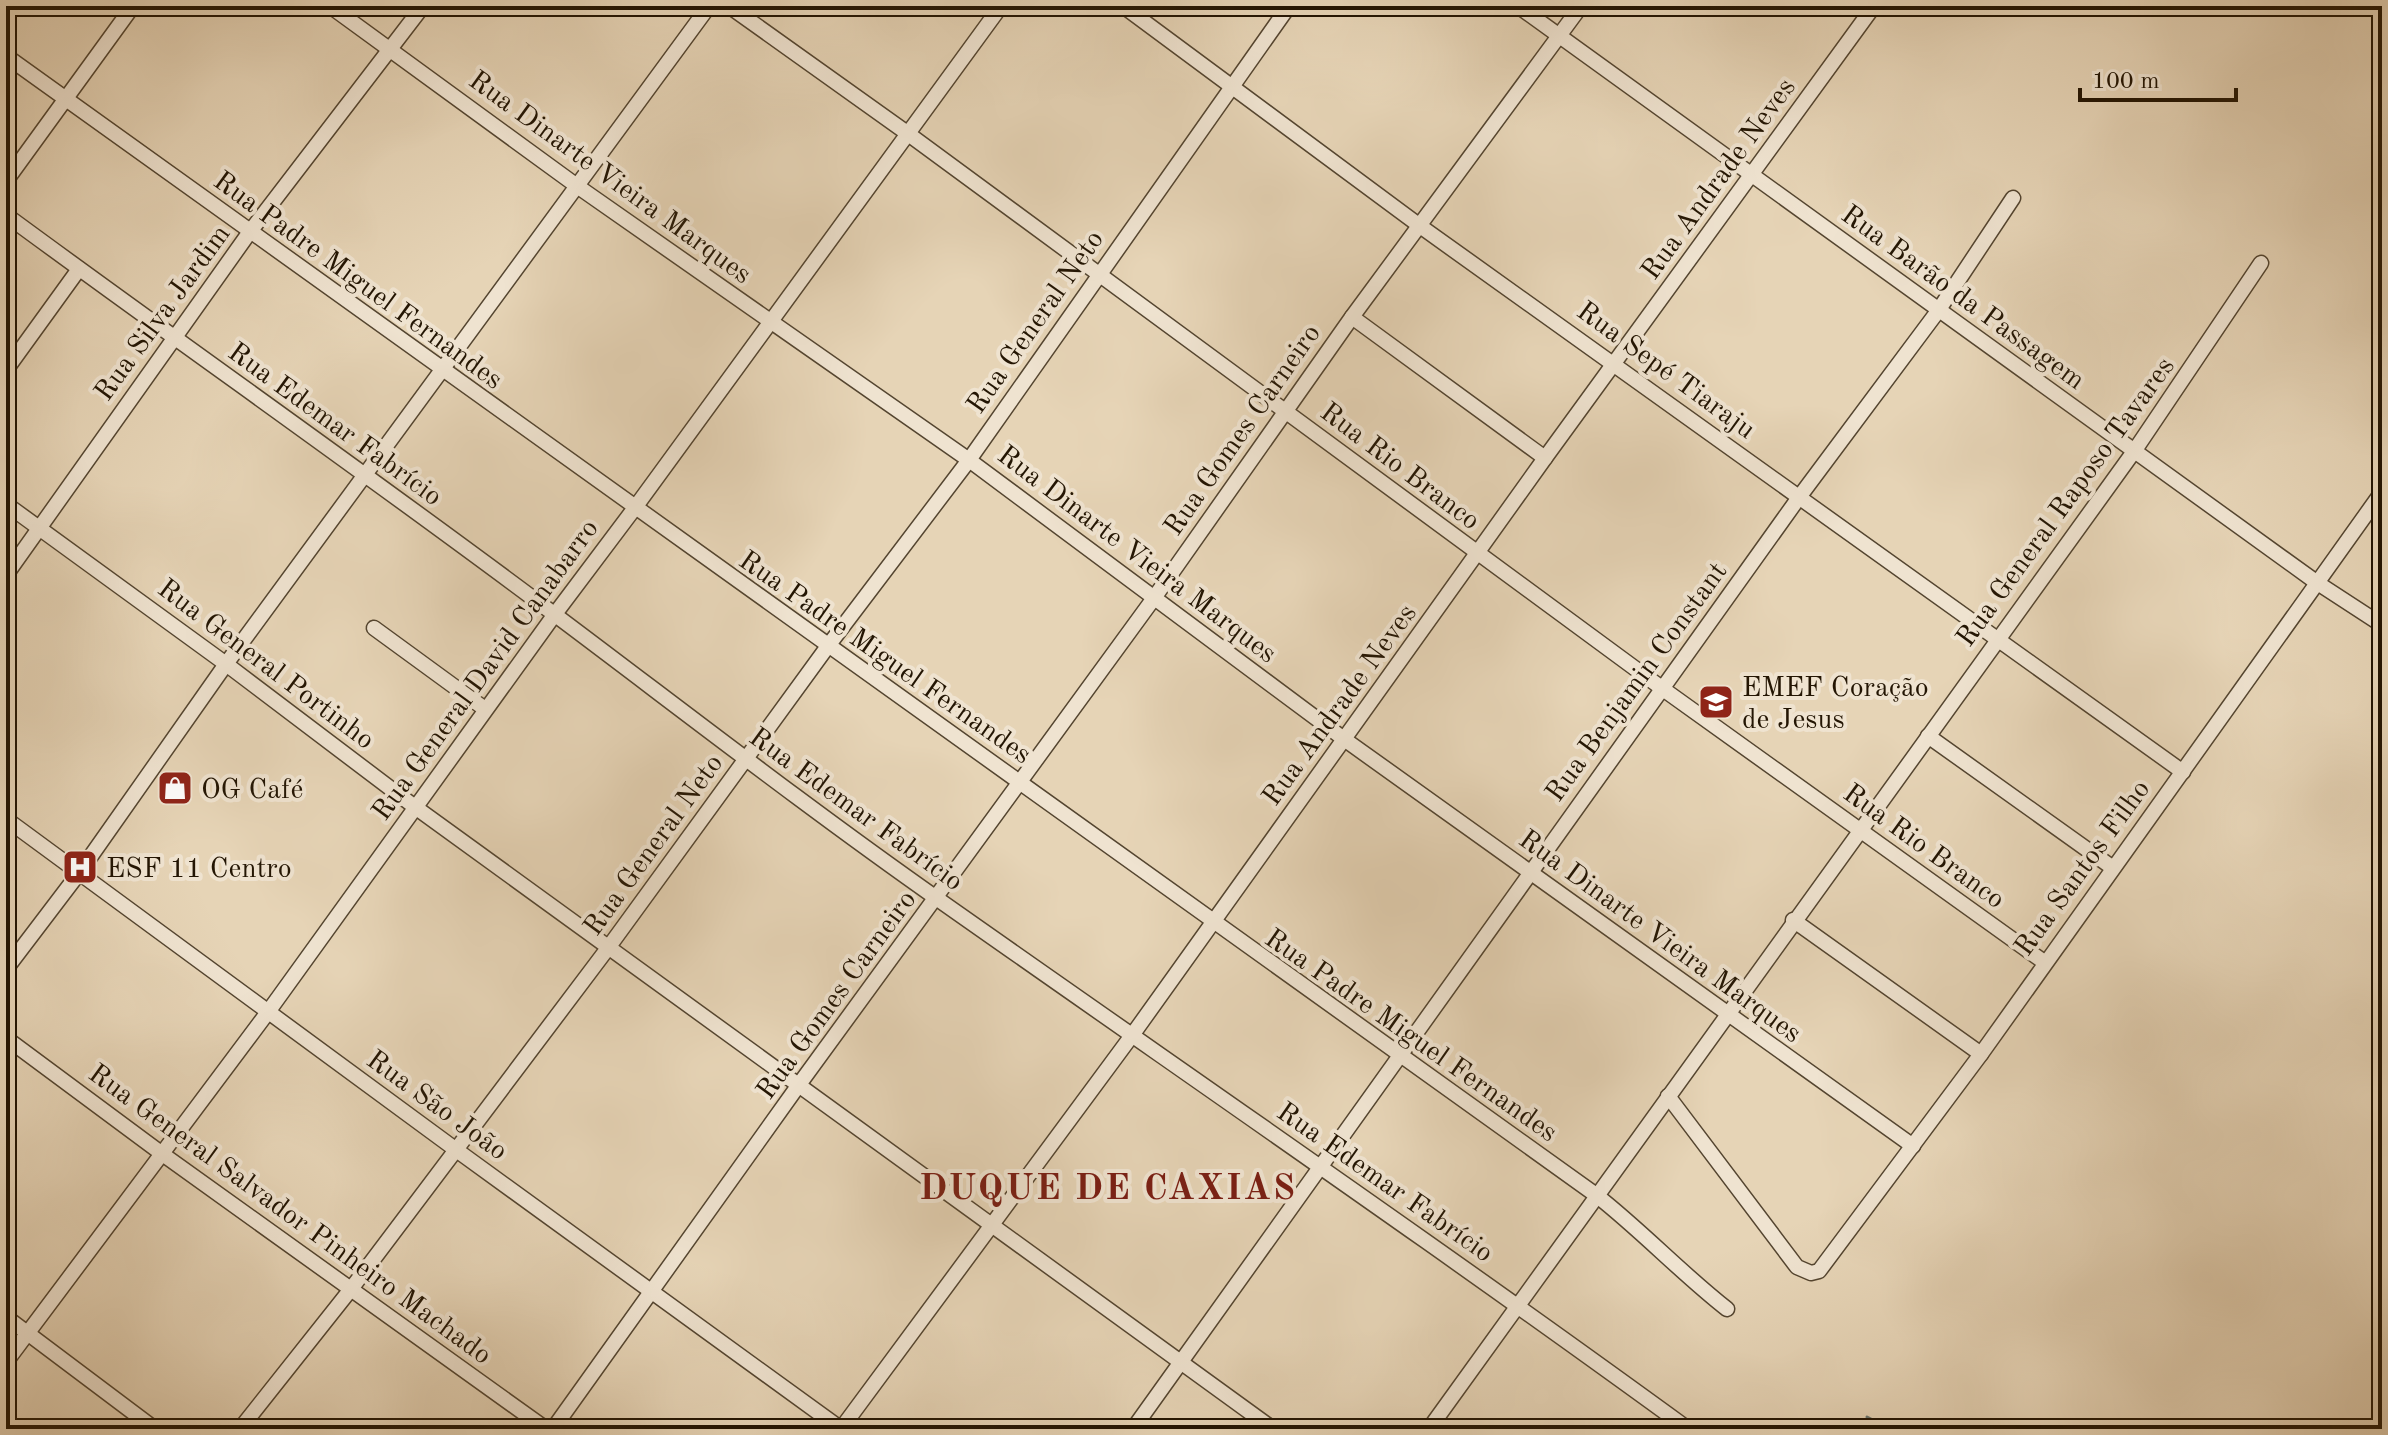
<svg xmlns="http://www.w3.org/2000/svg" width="2388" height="1435" font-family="'Old Standard TT',serif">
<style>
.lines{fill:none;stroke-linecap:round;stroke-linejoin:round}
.stream{stroke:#6a7670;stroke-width:3}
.minor-casing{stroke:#544530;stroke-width:17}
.minor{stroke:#efe3d0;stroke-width:14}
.labels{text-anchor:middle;stroke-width:8;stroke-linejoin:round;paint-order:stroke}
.street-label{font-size:28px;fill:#231503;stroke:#efe3d0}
.poi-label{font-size:28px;fill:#231503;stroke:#efe3d0;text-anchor:start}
.district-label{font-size:36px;font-weight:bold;letter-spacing:2px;fill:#7a1f14;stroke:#efe3d0}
</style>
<rect width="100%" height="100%" fill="#e6d4b6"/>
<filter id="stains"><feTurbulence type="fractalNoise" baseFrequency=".0025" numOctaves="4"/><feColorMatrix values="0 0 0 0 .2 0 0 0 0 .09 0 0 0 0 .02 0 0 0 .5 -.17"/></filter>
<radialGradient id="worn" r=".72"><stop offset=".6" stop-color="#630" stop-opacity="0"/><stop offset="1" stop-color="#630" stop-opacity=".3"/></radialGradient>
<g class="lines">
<polyline class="stream" points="1867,1417 1890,1429"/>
<defs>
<g id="minor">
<polyline points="330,6 577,186 969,460 1344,739 1913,1146"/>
<polyline points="729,6 907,133 1663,689 2044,962"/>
<polyline points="1123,6 1420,226 2183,772"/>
<polyline points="1518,6 2316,582 2382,625"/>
<path d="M 6,56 C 535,437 1064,818 1596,1195 C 1642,1231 1681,1273 1727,1309"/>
<polyline points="6,181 133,6"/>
<path d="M 6,215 C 188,349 373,478 554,614 C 682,710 808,808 939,900 C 1189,1076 1441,1249 1688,1429"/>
<polyline points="1352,317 1545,458"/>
<polyline points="6,370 79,269"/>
<polyline points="6,504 226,664 415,807 1273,1429"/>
<polyline points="6,575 249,233 423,6"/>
<polyline points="374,628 485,709"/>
<polyline points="1928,736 2113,868"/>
<polyline points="6,819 455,1149 841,1429"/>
<polyline points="1793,920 1981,1054"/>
<polyline points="6,969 79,873 226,664 709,6"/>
<polyline points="6,1038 161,1153 546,1429"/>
<polyline points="1668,1096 1797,1267 1811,1273 1819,1271 1981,1054 2382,492"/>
<polyline points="6,1317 155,1429"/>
<polyline points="6,1362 268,1012 555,614 634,509 1001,6"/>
<polyline points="240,1429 351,1289 608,948 828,646 969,460 1289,6"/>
<polyline points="553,1429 798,1086 1154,598 1352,317 1581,6"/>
<polyline points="841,1429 1133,1034 1545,458 1874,6"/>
<polyline points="1133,1429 1800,496 1938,311 2013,198"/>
<polyline points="1429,1429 2135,450 2261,263"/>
</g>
</defs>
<use href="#minor" class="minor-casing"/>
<use href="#minor" class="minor"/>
</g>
<defs>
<symbol id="school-square" viewBox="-11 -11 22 22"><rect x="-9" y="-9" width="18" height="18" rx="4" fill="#8f2418" stroke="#efe3d0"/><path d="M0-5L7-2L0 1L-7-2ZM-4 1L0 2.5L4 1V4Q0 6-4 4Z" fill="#fff"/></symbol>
<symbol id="shop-square" viewBox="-11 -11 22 22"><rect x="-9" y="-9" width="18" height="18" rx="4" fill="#8f2418" stroke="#efe3d0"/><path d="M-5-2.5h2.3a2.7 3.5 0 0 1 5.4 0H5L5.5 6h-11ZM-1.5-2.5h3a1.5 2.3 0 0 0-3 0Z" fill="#fff"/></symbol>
<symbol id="hospital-square" viewBox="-11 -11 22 22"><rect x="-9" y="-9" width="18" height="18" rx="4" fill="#8f2418" stroke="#efe3d0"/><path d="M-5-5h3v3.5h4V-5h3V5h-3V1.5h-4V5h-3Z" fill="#fff"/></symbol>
</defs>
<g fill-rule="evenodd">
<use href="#school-square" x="1696" y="682" width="40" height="40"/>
<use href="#shop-square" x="155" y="768" width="40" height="40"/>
<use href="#hospital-square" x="60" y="847" width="40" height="40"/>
</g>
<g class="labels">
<g class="street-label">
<text transform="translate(611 176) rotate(36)" y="10">Rua Dinarte Vieira Marques</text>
<text transform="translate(1717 178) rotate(-54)" y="10">Rua Andrade Neves</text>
<text transform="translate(359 279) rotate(36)" y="10">Rua Padre Miguel Fernandes</text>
<text transform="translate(1964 296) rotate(36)" y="10">Rua Barão da Passagem</text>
<text transform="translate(161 312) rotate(-54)" y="10">Rua Silva Jardim</text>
<text transform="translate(1034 321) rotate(-55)" y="10">Rua General Neto</text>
<text transform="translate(1667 369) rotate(36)" y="10">Rua Sepé Tiaraju</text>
<text transform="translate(336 423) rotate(36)" y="10">Rua Edemar Fabrício</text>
<text transform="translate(1241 429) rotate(-55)" y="10">Rua Gomes Carneiro</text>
<text transform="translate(1401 465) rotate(37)" y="10">Rua Rio Branco</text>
<text transform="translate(2064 501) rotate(-54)" y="10">Rua General Raposo Tavares</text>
<text transform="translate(1138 553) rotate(37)" y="10">Rua Dinarte Vieira Marques</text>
<text transform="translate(886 656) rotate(35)" y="10">Rua Padre Miguel Fernandes</text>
<text transform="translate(267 663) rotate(37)" y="10">Rua General Portinho</text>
<text transform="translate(484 669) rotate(-54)" y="10">Rua General David Canabarro</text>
<text transform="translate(1635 681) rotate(-54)" y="10">Rua Benjamin Constant</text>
<text transform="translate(1338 704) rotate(-54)" y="10">Rua Andrade Neves</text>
<text transform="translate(857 808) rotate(36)" y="10">Rua Edemar Fabrício</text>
<text transform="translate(652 844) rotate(-54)" y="10">Rua General Neto</text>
<text transform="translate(1925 845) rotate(36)" y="10">Rua Rio Branco</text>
<text transform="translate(2081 867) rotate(-54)" y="10">Rua Santos Filho</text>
<text transform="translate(1661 935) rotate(36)" y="10">Rua Dinarte Vieira Marques</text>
<text transform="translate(835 994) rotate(-54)" y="10">Rua Gomes Carneiro</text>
<text transform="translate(1412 1034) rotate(35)" y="10">Rua Padre Miguel Fernandes</text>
<text transform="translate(438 1104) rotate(36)" y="10">Rua São João</text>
<text transform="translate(1386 1181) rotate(35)" y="10">Rua Edemar Fabrício</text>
<text transform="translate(291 1213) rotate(36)" y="10">Rua General Salvador Pinheiro Machado</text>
</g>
<g class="poi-label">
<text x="1742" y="696">EMEF Coração<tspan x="1742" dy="32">de Jesus</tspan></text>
<text x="201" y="798">OG Café</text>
<text x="106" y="877">ESF 11 Centro</text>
</g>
<g class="district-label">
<text x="1108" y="1199">DUQUE DE CAXIAS</text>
</g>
</g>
<rect width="2388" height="1435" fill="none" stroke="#e6d4b6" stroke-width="32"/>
<rect x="8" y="8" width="2372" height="1419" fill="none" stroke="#231503" stroke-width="4"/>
<rect x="16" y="16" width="2356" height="1403" fill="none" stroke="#231503" stroke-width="2"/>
<path d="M2080 88v12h156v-12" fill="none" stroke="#231503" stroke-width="4"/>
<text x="2092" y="88" font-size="24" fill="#231503" stroke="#efe3d0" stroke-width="6" paint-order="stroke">100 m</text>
<rect width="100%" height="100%" filter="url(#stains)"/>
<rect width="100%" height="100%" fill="url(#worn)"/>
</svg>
